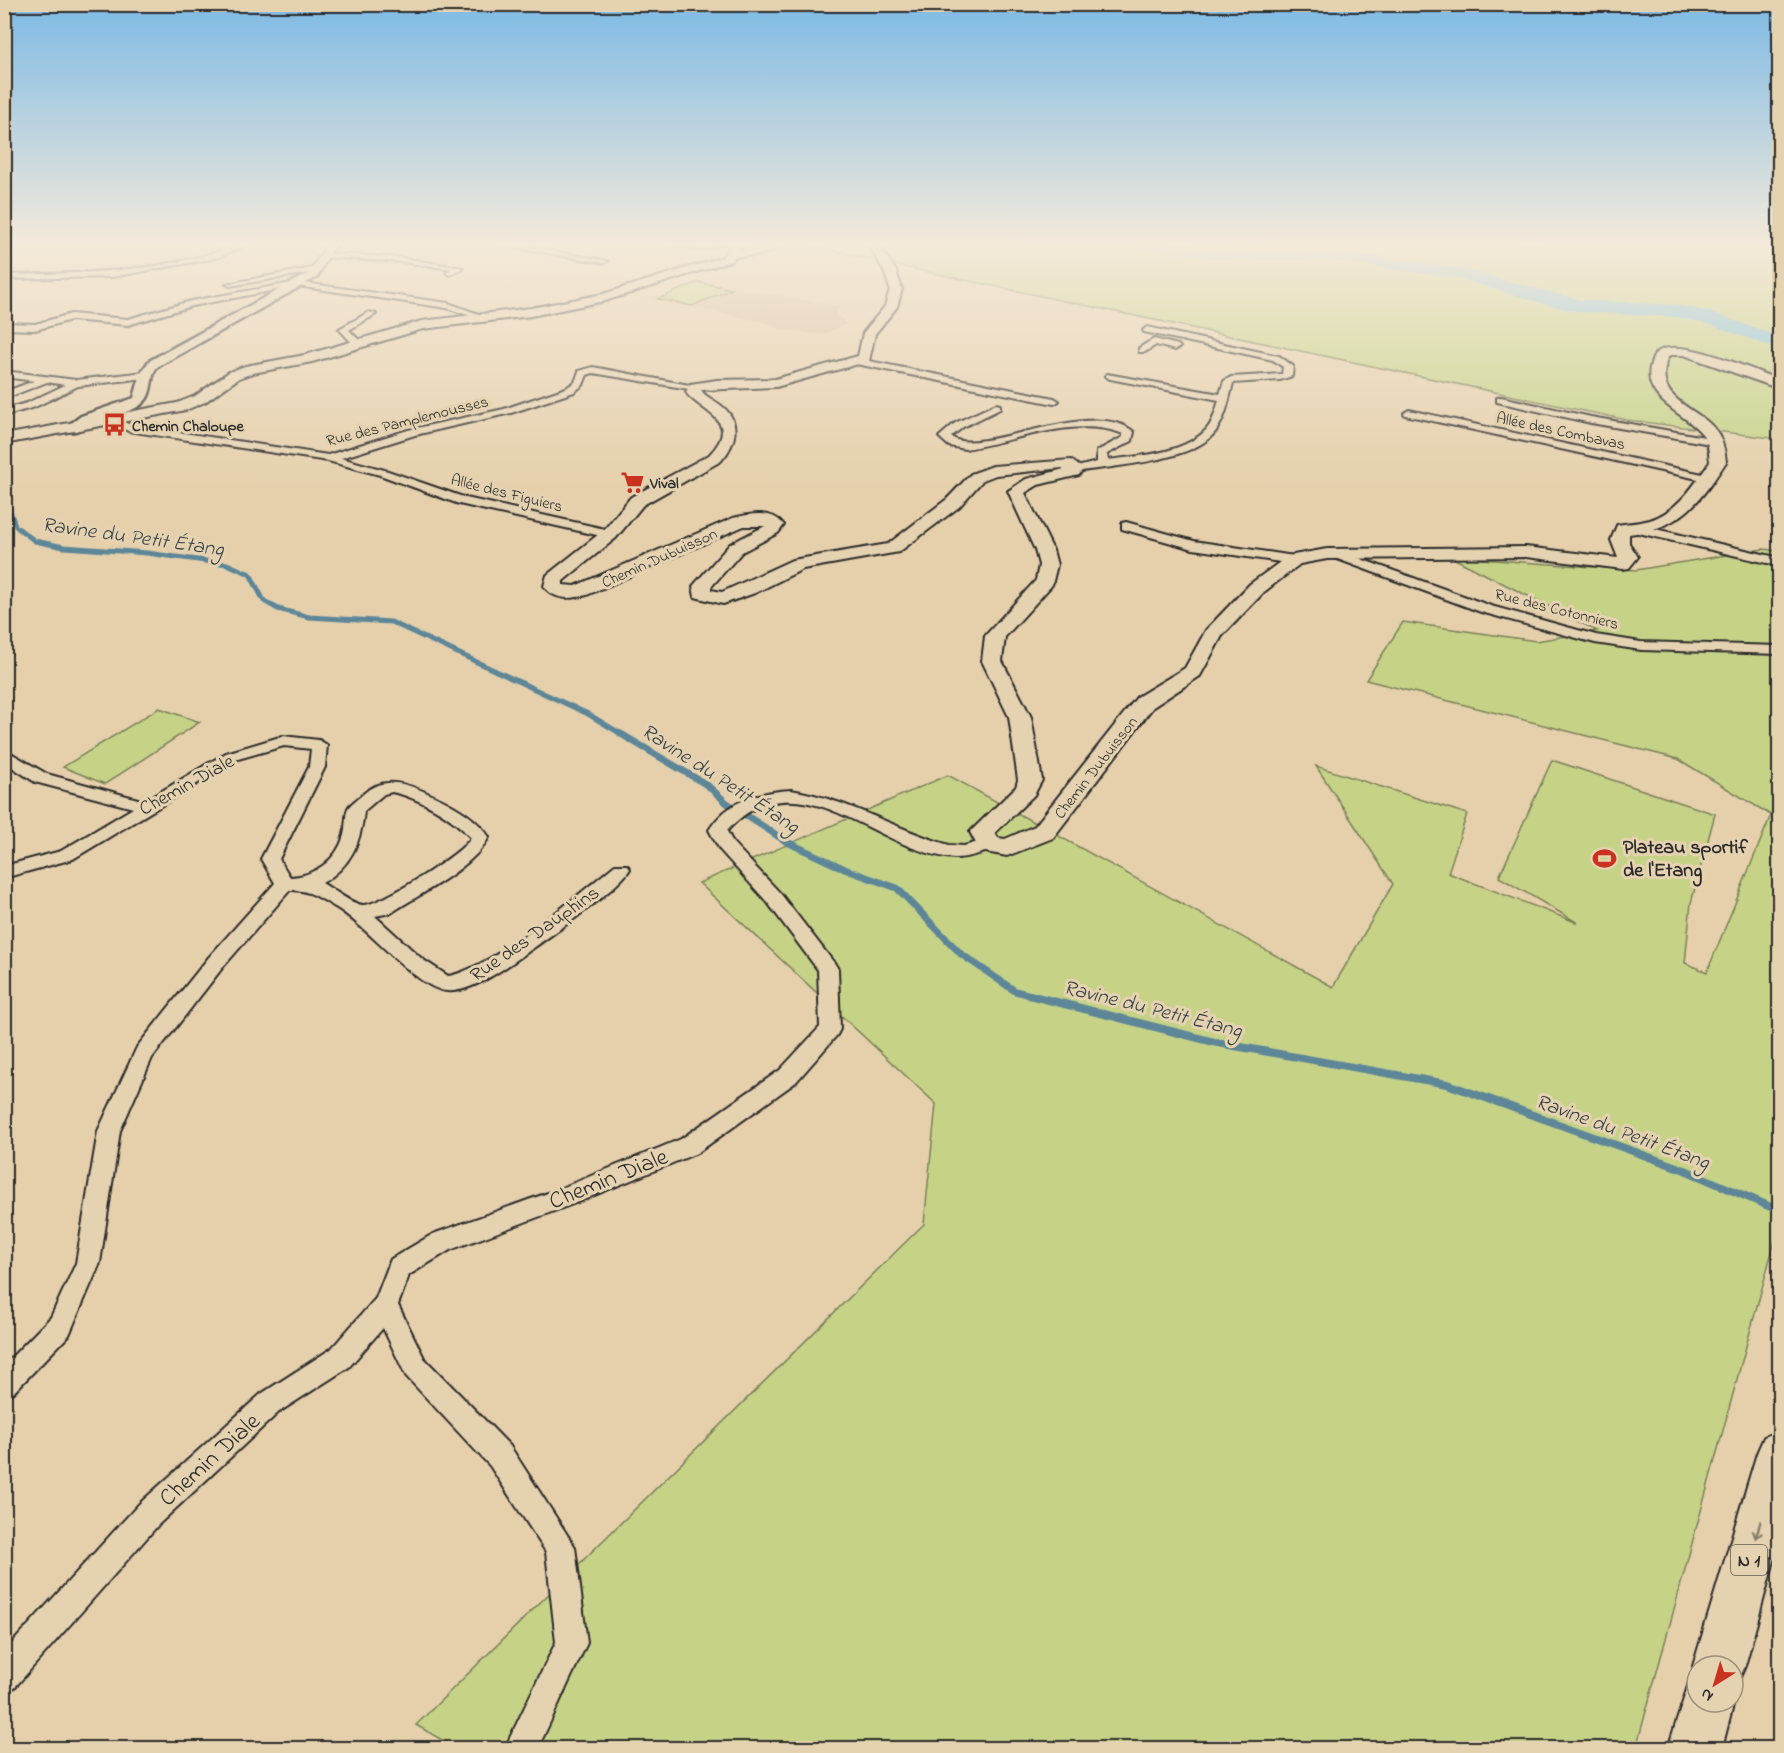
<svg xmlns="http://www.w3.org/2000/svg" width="1784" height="1753" font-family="'Indie Flower',sans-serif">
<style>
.built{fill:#d7c09e}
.green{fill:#c6d387;stroke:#787f59;stroke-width:1.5}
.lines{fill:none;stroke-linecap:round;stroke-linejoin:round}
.stream-far3{stroke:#5d8698;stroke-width:4}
.stream-far2{stroke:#5d8698;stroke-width:5}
.stream-far1{stroke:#5d8698;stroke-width:7}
.stream{stroke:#5d8698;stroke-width:8}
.river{fill:#7fc2e0;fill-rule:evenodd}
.minor-casing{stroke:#2b2b2b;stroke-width:4}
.tertiary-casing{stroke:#2b2b2b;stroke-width:5}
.secondary-casing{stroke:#2b2b2b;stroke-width:4}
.trunk-casing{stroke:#2b2b2b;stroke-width:4}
.minor{fill:#e5d2b0;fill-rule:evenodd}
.tertiary{fill:#e5d2b0;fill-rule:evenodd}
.secondary{fill:#e5d2b0;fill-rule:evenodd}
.trunk{fill:#e5d2b0;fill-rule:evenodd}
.oneway{stroke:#887e6e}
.labels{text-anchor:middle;stroke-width:6;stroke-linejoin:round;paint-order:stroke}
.far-street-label{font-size:16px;fill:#2b2b2b;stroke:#e5d2b0}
.far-poi-label{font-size:16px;font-weight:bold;fill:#2b2b2b;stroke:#e5d2b0;text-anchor:start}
.shield{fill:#e5d2b0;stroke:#635d53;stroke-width:1.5}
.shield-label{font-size:18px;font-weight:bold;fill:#2b2b2b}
.street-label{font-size:20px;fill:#2b2b2b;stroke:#e5d2b0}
.poi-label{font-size:20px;font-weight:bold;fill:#2b2b2b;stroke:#e5d2b0;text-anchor:start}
.water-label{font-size:21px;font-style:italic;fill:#384246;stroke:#e5d2b0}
.near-street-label{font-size:24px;fill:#2b2b2b;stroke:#e5d2b0}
</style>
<rect width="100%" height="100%" fill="#e6d0ac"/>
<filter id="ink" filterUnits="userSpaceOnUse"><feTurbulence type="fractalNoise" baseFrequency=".0167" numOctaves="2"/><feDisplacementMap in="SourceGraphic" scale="12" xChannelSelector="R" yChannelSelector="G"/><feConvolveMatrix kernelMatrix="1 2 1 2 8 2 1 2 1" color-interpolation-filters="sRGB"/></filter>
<g filter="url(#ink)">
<polygon class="built" points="697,281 837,306 836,313 846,324 822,335 781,329 768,323 645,297 663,296"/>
<g class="green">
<polygon points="804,244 1779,244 1779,439 1627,420 918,270"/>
<polygon points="698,282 732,289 692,306 658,299"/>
<polygon points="1763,549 1779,551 1779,1226 1636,1748 456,1748 416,1725 924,1224 936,1104 699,883 948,775 1333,987 1393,884 1316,766 1467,814 1448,873 1578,923 1499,877 1552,760 1715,814 1691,903 1685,963 1707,972 1771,815 1678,759 1366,680 1403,622 1536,641 1597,631 1451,557 1636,570"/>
<polygon points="159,708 200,722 105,784 63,767"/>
</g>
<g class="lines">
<polyline class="stream-far3" points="4,492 16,527 21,530"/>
<polyline class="stream-far2" points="19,529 35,541 64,547 147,553 227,564 250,574 264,601 278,609 309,617 391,622 588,714 623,735"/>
<polyline class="stream-far1" points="621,734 707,785 727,803 787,842 847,870 897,888 961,954 1015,991 1035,996"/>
<polyline class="stream" points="1029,995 1218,1043 1447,1084 1685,1170 1780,1211"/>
<polygon class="river" points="1144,244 1182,244 1217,249 1326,250 1457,268 1581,300 1676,305 1714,313 1780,337 1780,350 1709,324 1676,317 1581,312 1541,303 1457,278 1326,260 1217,259 1152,249"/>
<defs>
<g id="minor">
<path d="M 240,244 L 250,244 L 216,258 L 112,277 L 4,279 L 4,275 C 84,273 165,273 240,244 Z"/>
<polygon points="495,244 511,244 608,261 604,263"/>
<polygon points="662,244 724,244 700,250"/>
<polygon points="322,253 402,258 463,268 450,275 446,273 451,269 402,262 319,257"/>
<polygon points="318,267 321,271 230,286 226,284"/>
<polygon points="297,282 448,303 487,317 483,320 447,308 297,286 192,306 128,325 71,320 35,330 4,329 4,323 35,324 71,314 128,319 191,301"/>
<polygon points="369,312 376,314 349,330 363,344 355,346 339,329"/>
<path d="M 1147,327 L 1279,356 L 1293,366 L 1292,376 L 1280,380 L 1233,383 C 1229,399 1226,417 1216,431 C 1194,462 1111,466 1075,472 L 1069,469 L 1097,462 L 1097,451 L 1123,437 L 1123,434 C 1075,415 1014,442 965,449 L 949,446 L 939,437 L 955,423 L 996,404 L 1000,405 L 1000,409 L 963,427 L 951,437 C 979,458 1093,396 1134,432 L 1132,441 L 1107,454 L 1108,460 C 1138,456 1183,454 1206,430 C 1213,423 1216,410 1219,400 L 1110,379 L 1105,376 L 1107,374 L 1220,394 L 1224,381 L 1231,377 L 1282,374 L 1283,367 L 1273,360 L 1144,332 L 1143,330 Z"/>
<polygon points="1154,339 1178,345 1180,347 1175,350 1156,345 1145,352 1139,352 1139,348"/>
<polygon points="859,359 1054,398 1059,401 1054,404 856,364 856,360"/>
<polygon points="593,367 700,387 695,390 593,373 587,375 583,385 574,392 511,413 415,435 341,458 388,471 466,498 614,531 616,534 610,538 459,504 380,475 328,461 128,431 109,421 114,418 131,425 328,455 408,430 504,409 566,388 575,382 579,371"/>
<polygon points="4,371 76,380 145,372 150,375 145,378 78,386 35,407 7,415 4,409 27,403 65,385 47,382 4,399 4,392 34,381 4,377"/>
<polygon points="1501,397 1591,417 1716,439 1721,442 1716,445 1591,423 1497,402 1497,398"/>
<polygon points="1409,410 1707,475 1713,478 1707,481 1405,415 1404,413"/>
<polygon points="1126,522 1194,541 1294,556 1300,560 1294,564 1193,549 1122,529 1122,523"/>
<polygon points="1634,524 1780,558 1780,566 1630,531 1628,528"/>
<polygon points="1336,550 1491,606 1596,635 1641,642 1780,646 1780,654 1641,650 1595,643 1481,612 1332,557 1330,554"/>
<path d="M 283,736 L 319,740 L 327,745 L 325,767 L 279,859 L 290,877 C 315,876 337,860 344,835 C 346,827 345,815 348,808 C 351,803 358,799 362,795 C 384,774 409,784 434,796 C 454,805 477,818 489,837 C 472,869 421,893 391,913 L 375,916 L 422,959 L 448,976 C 493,968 578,895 615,865 L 627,865 L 630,869 C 619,888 559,930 539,944 C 517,959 474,994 447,991 C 416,989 366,924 335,907 C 320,898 308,889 290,890 L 223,967 L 152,1058 L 120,1131 L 100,1263 L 69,1335 L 13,1393 L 4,1397 L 4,1365 L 51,1317 L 76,1263 L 98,1131 L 137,1047 L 209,957 L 275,883 L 261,859 L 309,767 L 311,749 L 284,746 L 238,759 L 73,859 L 4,878 L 4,866 L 61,851 L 133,808 L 35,782 L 4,762 L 4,749 L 47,774 L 145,801 L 226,753 ZM 392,792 C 419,798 452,816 471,838 C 463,853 380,906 363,905 C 351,904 333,889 322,883 C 351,867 361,842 364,811 L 384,794 Z"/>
<path d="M 791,790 C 847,799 895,829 949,845 L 964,846 L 989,839 L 998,845 L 995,849 C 982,853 968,858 955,858 C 878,854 798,751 727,831 L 733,843 L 780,893 L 835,964 L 838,969 L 840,1029 L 837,1035 L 796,1082 L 697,1153 L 573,1204 L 450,1250 L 409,1275 L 398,1305 L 424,1358 L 510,1446 L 575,1547 L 587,1643 L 538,1748 L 505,1748 L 556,1642 L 546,1552 L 490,1466 L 406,1376 L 383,1328 L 349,1367 L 279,1412 L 159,1524 L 15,1687 L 4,1691 L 4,1652 L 139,1504 L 261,1394 L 331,1349 L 376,1298 L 391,1259 L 433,1234 L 559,1189 L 681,1139 L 780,1070 L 820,1027 L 818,970 L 768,903 L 720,850 L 709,830 C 728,800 758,792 791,790 Z"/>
</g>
<path id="tertiary" d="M 328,244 L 338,244 L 330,252 L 317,277 L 157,367 C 150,376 153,388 147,398 C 135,416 107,413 90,422 C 81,426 80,433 69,431 L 69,425 L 81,416 L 134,398 L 141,373 L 149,361 L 309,273 Z"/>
<g id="secondary">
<path d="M 731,244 L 741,244 L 738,250 C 755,249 772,243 789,244 L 759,255 L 734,257 L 731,261 L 605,301 L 531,316 L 423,329 L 312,362 L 253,373 L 239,378 L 205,402 L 186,410 L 4,444 L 4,435 L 177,403 L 195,396 L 229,372 L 245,366 L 305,355 L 422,321 L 531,308 L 603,294 L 723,257 Z"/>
<path d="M 868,244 L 878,244 L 896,271 L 902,289 L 897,307 L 875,334 L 869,361 L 776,387 L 701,390 C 705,397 713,399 719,404 C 742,420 737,443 721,461 L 643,505 L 616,538 L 563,581 L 563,585 L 575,586 L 733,518 C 750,514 772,509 784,525 L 778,533 L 742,552 L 711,587 L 711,590 L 722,592 L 792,560 L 888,544 L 947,499 L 971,474 L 993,466 L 1071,460 L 1083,469 L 1079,475 L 1038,485 L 1025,493 L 1053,550 L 1057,565 L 1052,585 L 1005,637 L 1002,661 L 1031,717 L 1042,780 L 1034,795 L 995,833 L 998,838 L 1005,839 L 1035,826 L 1137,697 L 1185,668 L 1206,630 L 1250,584 L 1288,556 L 1327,549 L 1526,547 L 1618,558 L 1611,540 L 1617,525 C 1628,523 1639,523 1650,520 C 1678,511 1694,485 1710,462 C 1709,453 1709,443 1703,435 C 1684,410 1632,398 1655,354 C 1676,333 1753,371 1780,380 L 1780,389 L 1684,355 L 1670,355 C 1666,359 1666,362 1665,368 C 1659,400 1696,408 1713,427 C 1722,437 1725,449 1726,462 C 1699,503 1681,528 1629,534 L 1629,543 L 1638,557 L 1629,568 L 1623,569 L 1526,557 L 1327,559 L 1300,564 L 1264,592 L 1222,636 L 1200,676 L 1153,707 L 1053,838 L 1007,856 L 980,851 L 970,832 L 1016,787 L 1018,780 L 1009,717 L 982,661 L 985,636 L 1036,580 L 1039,565 L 1035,550 L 1008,491 L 1026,479 L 1064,469 L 1062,468 L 996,475 L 983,480 L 959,507 L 899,552 L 803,569 L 755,593 L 723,604 L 695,597 L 693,586 L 730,544 L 765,526 L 744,526 L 587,595 C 571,599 554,601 544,586 L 547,575 L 604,530 L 631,497 L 709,455 C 741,422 706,414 688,395 L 686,392 L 690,384 L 717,380 L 775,379 L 858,356 L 863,333 L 885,306 L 890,289 L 884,271 Z"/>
</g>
<g id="trunk">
<polygon points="1780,1430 1780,1539 1745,1666 1737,1684 1733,1686 1733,1666 1697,1666 1697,1675 1693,1666 1757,1453 1764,1437"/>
<polygon points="1697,1680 1697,1702 1733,1702 1733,1699 1734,1702 1722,1748 1668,1748 1689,1683"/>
</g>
</defs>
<use href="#minor" class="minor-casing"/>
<use href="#tertiary" class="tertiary-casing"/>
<use href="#secondary" class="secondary-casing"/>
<use href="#trunk" class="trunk-casing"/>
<use href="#minor" class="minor"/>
<use href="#tertiary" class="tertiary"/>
<use href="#secondary" class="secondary"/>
<use href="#trunk" class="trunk"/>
</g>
<defs><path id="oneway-shaft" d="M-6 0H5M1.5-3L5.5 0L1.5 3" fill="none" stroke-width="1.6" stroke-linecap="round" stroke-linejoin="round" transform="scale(1.5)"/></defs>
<use class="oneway" href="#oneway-shaft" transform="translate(1758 1530) rotate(106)"/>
</g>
<linearGradient id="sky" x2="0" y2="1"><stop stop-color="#7ebae5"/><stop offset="0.5" stop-color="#f4eada"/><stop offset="1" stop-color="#f4eada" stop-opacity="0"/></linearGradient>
<rect width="1784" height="489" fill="url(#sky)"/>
<defs>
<symbol id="bus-bare" viewBox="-9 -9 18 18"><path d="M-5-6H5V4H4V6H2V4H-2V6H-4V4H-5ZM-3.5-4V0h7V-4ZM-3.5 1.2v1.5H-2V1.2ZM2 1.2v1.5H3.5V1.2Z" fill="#c8321e" stroke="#e5d2b0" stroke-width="2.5" paint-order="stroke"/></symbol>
<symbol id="supermarket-bare" viewBox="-9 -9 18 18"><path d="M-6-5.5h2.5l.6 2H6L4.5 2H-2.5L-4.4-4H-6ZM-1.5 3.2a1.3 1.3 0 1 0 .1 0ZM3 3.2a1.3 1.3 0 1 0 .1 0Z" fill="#c8321e" stroke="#e5d2b0" stroke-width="2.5" paint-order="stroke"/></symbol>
<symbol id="stadium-bare" viewBox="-9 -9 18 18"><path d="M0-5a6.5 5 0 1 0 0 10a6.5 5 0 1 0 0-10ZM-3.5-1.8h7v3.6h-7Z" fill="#c8321e" stroke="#e5d2b0" stroke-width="2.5" paint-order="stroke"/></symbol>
</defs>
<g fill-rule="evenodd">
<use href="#bus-bare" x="98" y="408" width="33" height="33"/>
<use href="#supermarket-bare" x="616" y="466" width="33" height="33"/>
<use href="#stadium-bare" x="1588" y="842" width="33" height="33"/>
</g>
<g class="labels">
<g class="far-street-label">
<text transform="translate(407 420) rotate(-14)" y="6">Rue des Pamplemousses</text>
<text transform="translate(1561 430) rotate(12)" y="6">Allée des Combavas</text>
<text transform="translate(507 492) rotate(14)" y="6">Allée des Figuiers</text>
<text transform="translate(659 557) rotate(-24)" y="6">Chemin Dubuisson</text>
<text transform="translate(1557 608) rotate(14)" y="6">Rue des Cotonniers</text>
<text transform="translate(1095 767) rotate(-52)" y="6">Chemin Dubuisson</text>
</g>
<g class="far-poi-label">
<text x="132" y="431">Chemin Chaloupe</text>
<text x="650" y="488">Vival</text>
</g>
<rect class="shield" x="1731" y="1545" width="36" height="30" rx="4.5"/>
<g class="shield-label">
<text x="1749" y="1566">N 1</text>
</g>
<g class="street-label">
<text transform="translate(186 784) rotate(-29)" y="7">Chemin Diale</text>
<text transform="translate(534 933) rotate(-35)" y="7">Rue des Dauphins</text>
</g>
<g class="poi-label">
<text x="1623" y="853">Plateau sportif<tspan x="1623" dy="23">de l'Etang</tspan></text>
</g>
<g class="water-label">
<text transform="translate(133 536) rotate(8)" y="7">Ravine du Petit Étang</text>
<text transform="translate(721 778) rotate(33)" y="7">Ravine du Petit Étang</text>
<text transform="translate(1153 1008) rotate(14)" y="7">Ravine du Petit Étang</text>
<text transform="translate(1623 1131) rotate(20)" y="7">Ravine du Petit Étang</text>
</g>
<g class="near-street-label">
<text transform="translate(608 1178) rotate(-22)" y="8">Chemin Diale</text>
<text transform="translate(209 1459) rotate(-42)" y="8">Chemin Diale</text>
</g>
</g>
<rect width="1784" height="1753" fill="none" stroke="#e5d2b0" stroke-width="24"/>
<rect x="12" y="12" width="1760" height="1729" fill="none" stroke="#2b2b2b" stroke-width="2" filter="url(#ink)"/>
<g transform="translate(1715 1684) rotate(217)"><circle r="28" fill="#e5d2b0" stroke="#9b8f7b" stroke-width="1.5"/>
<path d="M0-4.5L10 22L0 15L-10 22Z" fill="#c8321e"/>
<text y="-9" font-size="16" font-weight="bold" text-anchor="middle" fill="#2b2b2b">N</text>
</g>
</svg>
